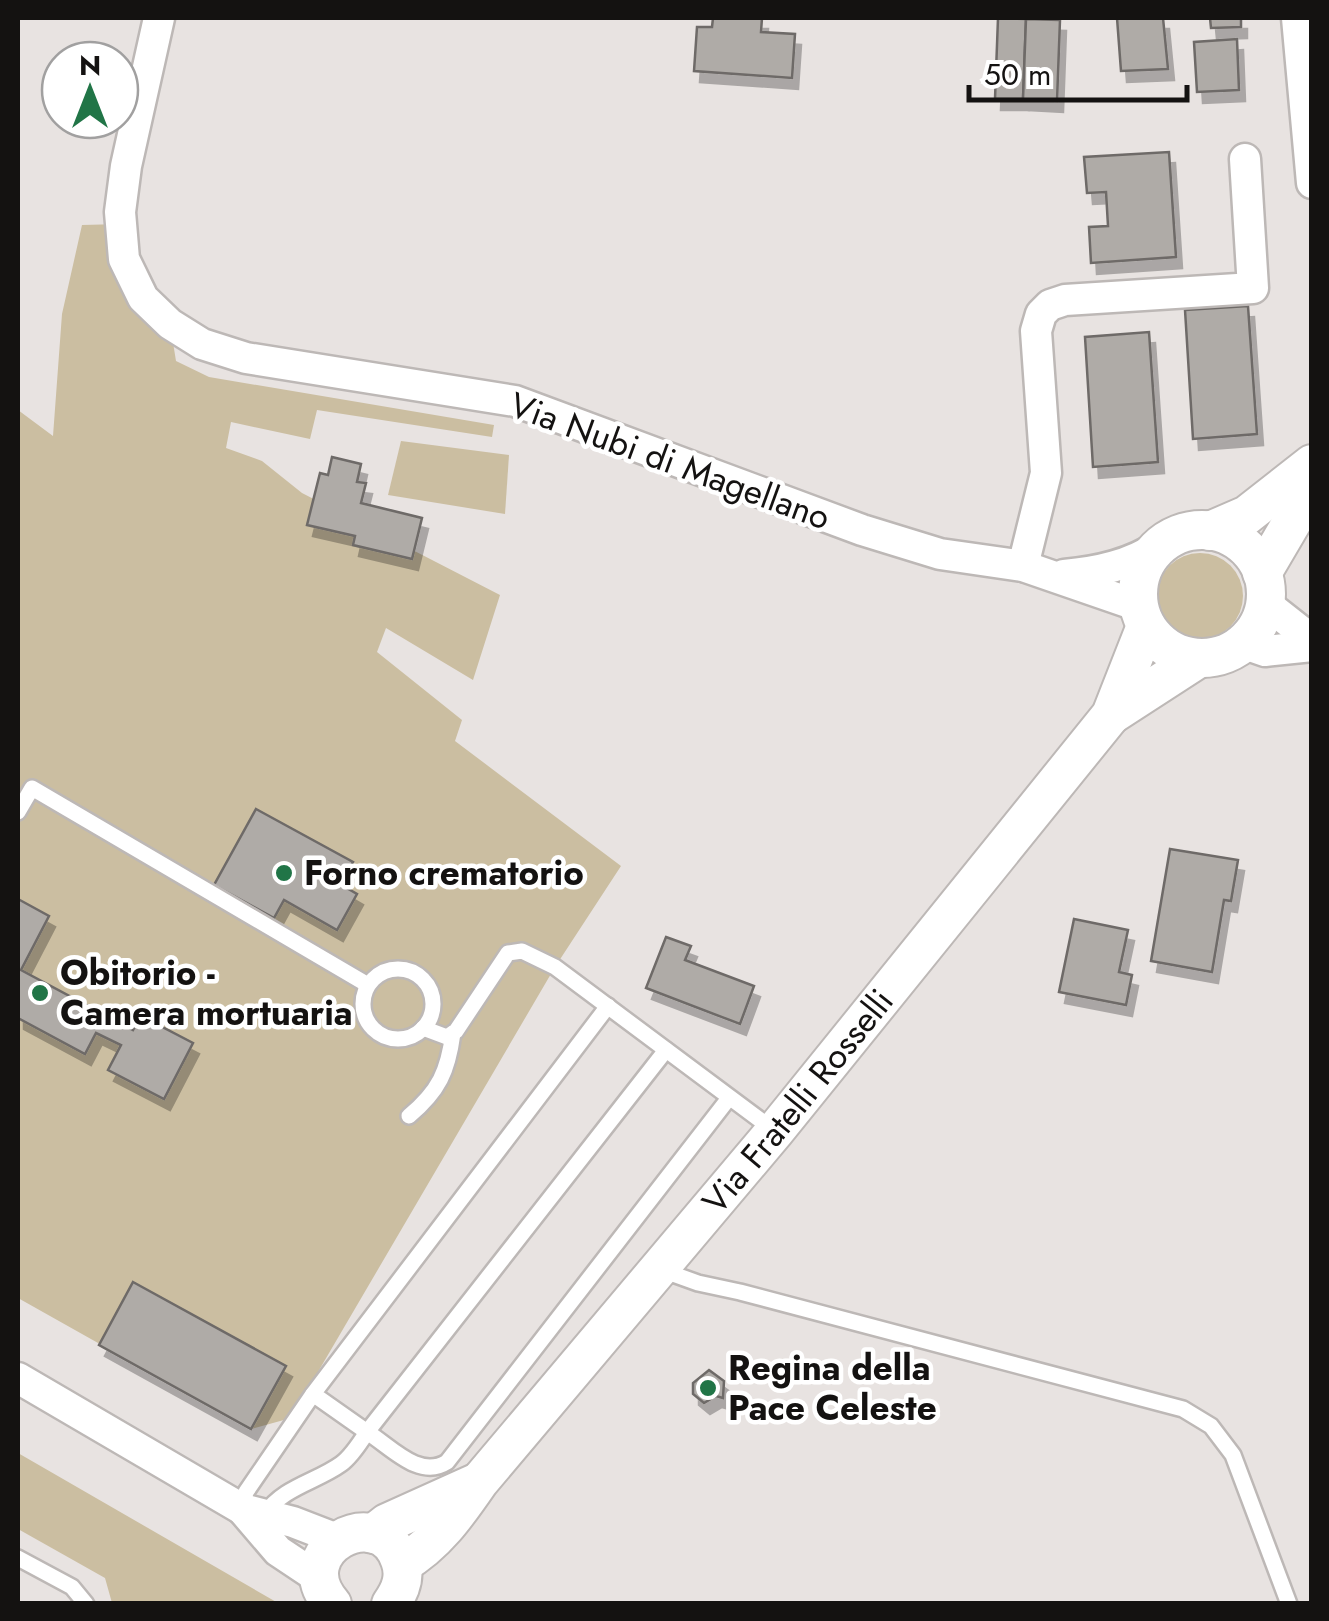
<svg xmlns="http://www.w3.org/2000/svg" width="1329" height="1621" font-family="Jost,sans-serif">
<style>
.green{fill:#cbbea1}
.building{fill:#afaba7;stroke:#6e6a67;stroke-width:2.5;filter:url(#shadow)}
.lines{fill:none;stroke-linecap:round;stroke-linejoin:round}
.service-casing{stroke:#bdb8b6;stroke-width:20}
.minor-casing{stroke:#bdb8b6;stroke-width:35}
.tertiary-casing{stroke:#bdb8b6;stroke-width:42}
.service{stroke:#fff;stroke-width:15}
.minor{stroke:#fff;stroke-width:30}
.tertiary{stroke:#fff;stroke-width:38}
.poi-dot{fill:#217547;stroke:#fff;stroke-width:4}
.labels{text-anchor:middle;stroke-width:9;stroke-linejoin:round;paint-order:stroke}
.street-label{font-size:35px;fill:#141211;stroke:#fff}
.poi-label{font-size:35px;font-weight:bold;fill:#141211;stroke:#fff;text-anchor:start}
</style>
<defs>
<filter id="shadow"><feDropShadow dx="6" dy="11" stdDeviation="0" flood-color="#0004"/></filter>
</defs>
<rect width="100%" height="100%" fill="#e8e3e1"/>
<g class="green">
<polygon points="121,224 170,324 176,361 209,377 494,425 492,437 317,410 310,439 231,422 226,448 262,461 302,493 500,595 473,680 386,628 377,652 462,720 455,741 621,866 555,967 291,1418 251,1429 18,1298 18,410 53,436 62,314 82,225"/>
<polygon points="401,441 509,455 505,514 388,495"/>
<circle cx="1200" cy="596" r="43"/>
<polygon points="18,1453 278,1603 112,1603 105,1578 18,1529"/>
</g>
<g class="building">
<polygon points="713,18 762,18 761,32 795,34 792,78 694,71 697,27 712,27"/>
<polygon points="998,18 1026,19 1023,99 995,99"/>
<polygon points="1117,18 1163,18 1168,69 1121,71"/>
<polygon points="1210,18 1241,18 1241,27 1211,28"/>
<polygon points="1026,19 1060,20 1057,101 1023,99"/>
<polygon points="1237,39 1239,90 1197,92 1194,42"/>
<polygon points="1169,152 1176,257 1091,263 1089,227 1108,226 1106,192 1087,193 1084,157"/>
<polygon points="1248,306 1257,434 1193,439 1185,310"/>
<polygon points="1149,332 1158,462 1093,467 1085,337"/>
<polygon points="332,457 361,464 357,482 366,483 361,503 422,518 412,559 353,545 355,536 307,525 320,473 328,475"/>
<polygon points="256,809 353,862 340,884 357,894 337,930 284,900 274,918 214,885"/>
<polygon points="1170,849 1238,860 1231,901 1224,900 1212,972 1151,961"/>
<polygon points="18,899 49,916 21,970 133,1030 141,1016 193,1043 164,1099 108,1070 121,1045 96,1033 85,1054 18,1018"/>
<polygon points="1074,919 1128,930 1119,972 1132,975 1126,1005 1059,992"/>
<polygon points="666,937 691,946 685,960 754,986 740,1024 646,988"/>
<polygon points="133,1282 286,1366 251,1429 99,1345"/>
<polygon points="709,1370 724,1381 723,1398 716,1396 704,1403 693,1394 693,1383"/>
</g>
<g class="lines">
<defs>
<g id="service">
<polyline points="18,812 32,788 368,985"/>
<circle cx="398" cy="1004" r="35"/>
<polyline points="608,1006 313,1394 367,1432 666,1050"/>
<polyline points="423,1028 447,1037 456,1031 508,953 522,951 555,967 775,1131"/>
<path d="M 409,1116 C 439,1091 448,1071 453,1033"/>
<polyline points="659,1269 698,1283 740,1292 1183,1409 1211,1426 1233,1455 1289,1604"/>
<polyline points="242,1509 246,1492 313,1394"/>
<path d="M 265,1514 C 283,1487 316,1482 341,1464 C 351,1457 360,1443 367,1432 C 390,1446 419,1480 447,1462 L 729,1098"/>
<polyline points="18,1558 72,1587 86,1604"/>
</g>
<g id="minor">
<polyline points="159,18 126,166 120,212 124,259 143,298 170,324 202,344 246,358 515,401 862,530 940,554 1023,566 1139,606"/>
<polyline points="1297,18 1312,183"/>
<polyline points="1023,566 1046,473 1036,331 1041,314 1050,305 1065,300 1253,288 1245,159"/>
<path d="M 1064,575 C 1098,572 1130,565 1159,546"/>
<polyline points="1265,603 1312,640"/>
<polyline points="1242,643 1265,651 1312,646"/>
<polyline points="18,1378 242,1509 293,1522 337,1539"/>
<polyline points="242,1509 278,1551 320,1579"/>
</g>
<g id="tertiary">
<circle cx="1202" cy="594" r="64"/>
<polyline points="1210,531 1247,515 1312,464"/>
<polyline points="1262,573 1312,488"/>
<polyline points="1111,715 1199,658"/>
<polyline points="373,1534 387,1523 478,1482"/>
<path id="s1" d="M 402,1564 C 436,1544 457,1514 479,1482 L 775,1131 L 1111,715 L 1146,626"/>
<path d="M 332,1604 C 285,1551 379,1499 400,1560 C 406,1576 401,1590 391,1604"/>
</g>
</defs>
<use href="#service" class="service-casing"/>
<use href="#minor" class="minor-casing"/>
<use href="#tertiary" class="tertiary-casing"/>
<use href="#service" class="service"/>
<use href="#minor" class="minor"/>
<use href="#tertiary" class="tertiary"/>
</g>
<g class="poi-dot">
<circle cx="284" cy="873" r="10"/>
<circle cx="40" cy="993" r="10"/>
<circle cx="708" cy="1388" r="10"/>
</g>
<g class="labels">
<g class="street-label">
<text transform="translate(670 461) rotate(20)" y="12">Via Nubi di Magellano</text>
<text dy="12" stroke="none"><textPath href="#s1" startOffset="610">Via Fratelli Rosselli</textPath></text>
</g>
<g class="poi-label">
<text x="304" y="885">Forno crematorio</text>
<text x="60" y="985">Obitorio -<tspan x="60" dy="40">Camera mortuaria</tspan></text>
<text x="728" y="1380">Regina della<tspan x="728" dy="40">Pace Celeste</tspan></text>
</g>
</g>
<rect width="1329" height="1621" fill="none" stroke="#141211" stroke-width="40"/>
<g transform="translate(90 90)"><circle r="48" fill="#ffffff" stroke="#a1a0a0" stroke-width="2.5"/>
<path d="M0-8L18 38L0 25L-18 38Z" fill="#217547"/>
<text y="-15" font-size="28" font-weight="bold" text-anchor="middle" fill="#141211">N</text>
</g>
<path d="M969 85v15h218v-15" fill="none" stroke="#141211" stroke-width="5"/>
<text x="984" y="85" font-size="30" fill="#141211" stroke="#ffffff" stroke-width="8" paint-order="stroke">50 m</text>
</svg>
